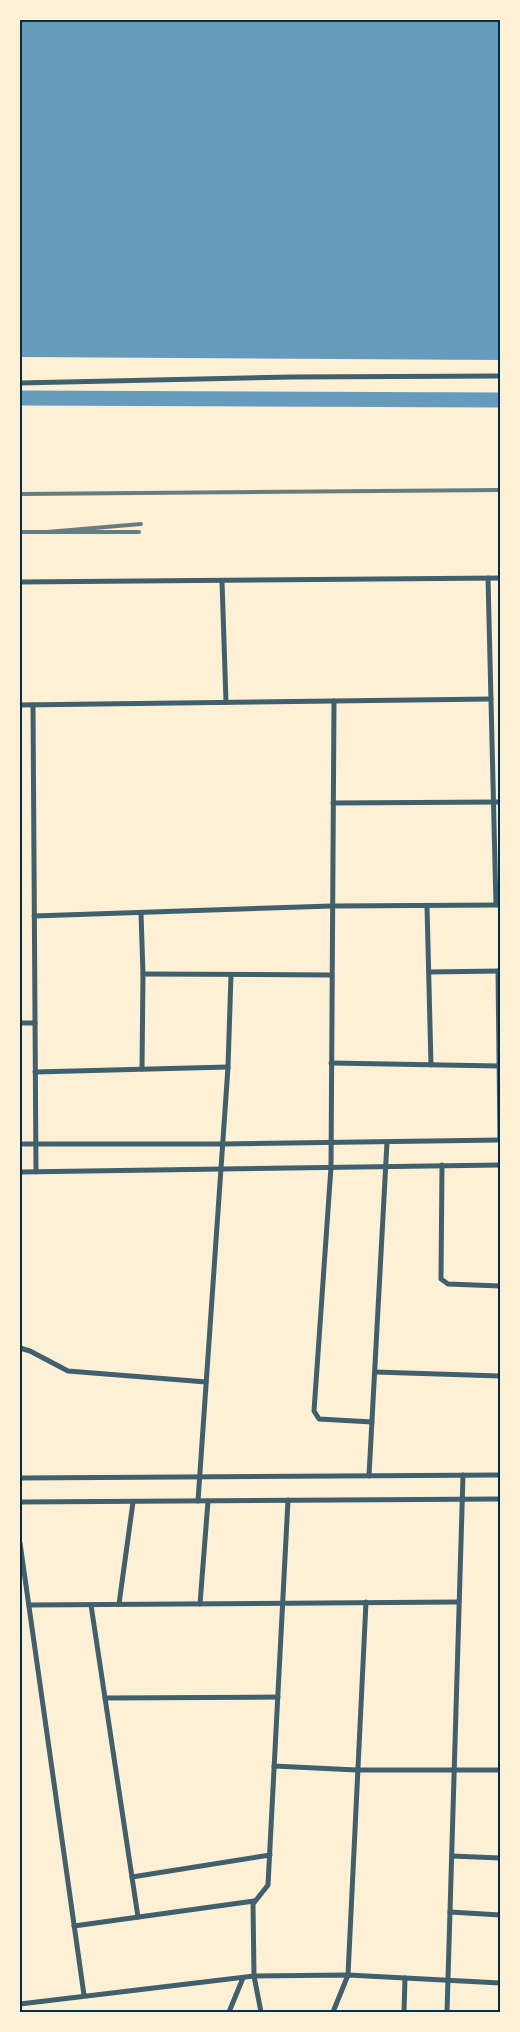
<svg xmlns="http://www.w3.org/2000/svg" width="520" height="2032" font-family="'Sofia Sans Condensed',sans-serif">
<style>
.water{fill:#669bbc}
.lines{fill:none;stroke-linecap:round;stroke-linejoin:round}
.canal{stroke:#669bbc;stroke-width:15}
.minor{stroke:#3f606c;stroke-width:5}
.rail{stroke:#657d81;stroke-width:4}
.neatline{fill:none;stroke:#003049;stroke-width:2}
</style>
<rect width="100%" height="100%" fill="#fdf0d5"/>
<polygon class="water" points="20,20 500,20 500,360 20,357"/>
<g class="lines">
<polyline class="canal" points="20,398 500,400"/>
<g class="minor">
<polyline points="20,383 292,377 500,376"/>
<polyline points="488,578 496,905"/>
<polyline points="222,581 226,702"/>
<polyline points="20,582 500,578"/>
<polyline points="334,701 331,1167 314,1411 319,1419 372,1422"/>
<polyline points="20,705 491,699"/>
<polyline points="33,705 36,1172"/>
<polyline points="333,803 500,802"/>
<polyline points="427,906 431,1065"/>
<polyline points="141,913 143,974 142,1069"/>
<polyline points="34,916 332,906 500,905"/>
<polyline points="498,971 500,1140"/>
<polyline points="429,972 500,971"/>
<polyline points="143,974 331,975"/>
<polyline points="20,1023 35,1023"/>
<polyline points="331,1063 499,1066"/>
<polyline points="35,1072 228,1067"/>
<polyline points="20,1144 222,1144 500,1140"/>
<polyline points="442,1165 441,1279 448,1284 500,1286"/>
<polyline points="20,1172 500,1165"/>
<polyline points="20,1348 30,1351 68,1371 206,1382"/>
<polyline points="375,1372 500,1376"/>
<polyline points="369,1476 387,1142"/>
<polyline points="20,1478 500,1475"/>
<polyline points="198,1501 228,1067 231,975"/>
<polyline points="20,1502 500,1499"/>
<polyline points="20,1543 84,1995"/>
<polyline points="119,1604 133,1502"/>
<polyline points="200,1604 208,1501"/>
<polyline points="29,1605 459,1602"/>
<polyline points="91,1605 138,1917"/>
<polyline points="105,1698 278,1697"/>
<polyline points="274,1766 356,1770 500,1770"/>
<polyline points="452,1856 500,1858"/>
<polyline points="132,1877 270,1855"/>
<polyline points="450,1912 500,1915"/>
<polyline points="74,1926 254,1901"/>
<polyline points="20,2004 254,1976 348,1975 500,1983"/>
<polyline points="229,2012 243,1978"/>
<polyline points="261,2012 254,1976 253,1904 268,1885 288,1500"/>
<polyline points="333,2012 348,1975 366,1602"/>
<polyline points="404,2012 405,1978"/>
<polyline points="447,2012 463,1475"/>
</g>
<g class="rail">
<polyline points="20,494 500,490"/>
<polyline points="20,532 47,532"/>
<polyline points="139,532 47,532 141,524"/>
</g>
</g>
<rect width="520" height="2032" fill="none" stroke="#fdf0d5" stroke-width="42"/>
<rect x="21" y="21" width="478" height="1990" class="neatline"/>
</svg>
